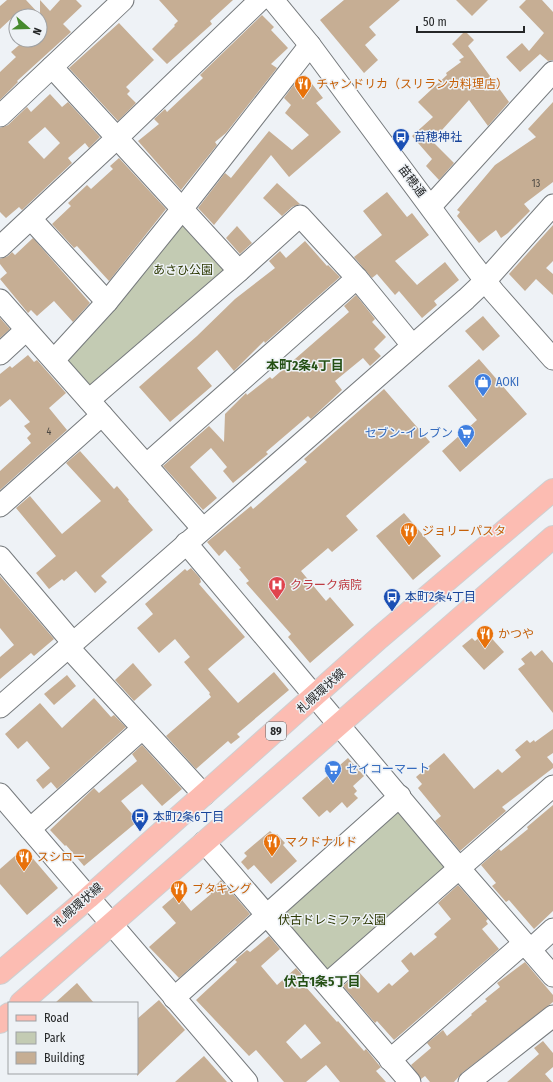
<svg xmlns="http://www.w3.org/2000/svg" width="553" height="1082" font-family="'Fira Sans Condensed','Noto Sans JP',sans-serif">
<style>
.green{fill:#c3cbb3}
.building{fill:#c6ae94;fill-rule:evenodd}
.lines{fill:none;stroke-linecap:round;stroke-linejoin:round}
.minor-casing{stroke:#767a7d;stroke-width:23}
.major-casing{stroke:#cfcfd0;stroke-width:24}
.minor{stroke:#fff;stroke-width:21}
.major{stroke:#fcbcb2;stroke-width:22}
.labels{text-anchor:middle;stroke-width:3;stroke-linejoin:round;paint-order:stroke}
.number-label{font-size:10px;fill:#4d4943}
.shield{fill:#eef2f6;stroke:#616466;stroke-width:1}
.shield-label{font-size:11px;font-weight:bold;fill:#252728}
.food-label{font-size:12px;fill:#c56008;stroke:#eef2f6;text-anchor:start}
.transit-label{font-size:12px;fill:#164399;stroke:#eef2f6;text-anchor:start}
.street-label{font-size:12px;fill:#252728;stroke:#eef2f6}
.park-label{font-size:12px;fill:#2e3a04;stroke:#eef2f6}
.shop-label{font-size:12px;fill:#366cbe;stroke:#eef2f6;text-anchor:start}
.health-label{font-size:12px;fill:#be3a42;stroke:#eef2f6;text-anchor:start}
.neighbourhood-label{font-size:13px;font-weight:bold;fill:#255015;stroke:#eef2f6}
</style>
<rect width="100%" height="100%" fill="#eef2f6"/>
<g class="green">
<polygon points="185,223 228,270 93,392 66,363 67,358 180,224"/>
<polygon points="397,812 404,813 448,864 328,974 279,919"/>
</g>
<g class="building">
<polygon points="7,0 26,0 40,15 40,0 50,11 60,0 76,0 82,6 63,24 71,32 17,81 18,82 0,100 0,72 16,57 11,52 25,40 40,40 40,16 14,16 0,29 0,6"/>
<polygon points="159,0 233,0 210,21 212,24 167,64 152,49 175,26 174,25 178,21"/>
<polygon points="344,0 400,0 369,27 376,35 365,45 378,60 364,73 320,20"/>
<polygon points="456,0 488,0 472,16"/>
<polygon points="526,0 542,0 553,12 553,60 548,61 540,54 520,72 506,57 522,43 529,51 544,33 519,7"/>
<polygon points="262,15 274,27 271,30 288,48 271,64 277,68 226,133 215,142 217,145 181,190 138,141 159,124 154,119 165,109 167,112 203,78 200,75"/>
<polygon points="119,23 154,60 126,87 130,91 127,94 136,103 118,121 69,68"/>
<polygon points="465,31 474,40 468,46 509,102 488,126 469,100 432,141 454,163 439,180 426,166 432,159 412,136 433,117 418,102 447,75 446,73 461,62 459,60 464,57 452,44"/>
<polygon points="305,75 323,98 316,103 341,132 289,177 271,155 214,225 198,208 225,173 231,178 269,131 292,150 309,135 285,113 291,105 284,98 298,79"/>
<path d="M 50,94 L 62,107 L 68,102 L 100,137 L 89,148 L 85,143 L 68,158 L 72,163 L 22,210 L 19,207 L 6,218 L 0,212 L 0,128 L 8,125 L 27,107 L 31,112 ZM 45,127 L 60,143 L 44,159 L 28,142 Z"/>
<polygon points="553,102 553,182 524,204 530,211 508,233 501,238 496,230 479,243 457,216 460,212 457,210 495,165 536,137 528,129"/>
<polygon points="119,158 166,209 109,281 77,246 74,248 52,224 71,206 68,203 87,185 91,189 113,169 110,166"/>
<polygon points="277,183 300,204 292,207 282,216 263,198"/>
<polygon points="387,192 407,217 412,213 429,235 395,261 417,285 445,262 459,280 434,301 437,305 422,318 399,291 395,295 377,274 372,278 354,257 382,235 363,211"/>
<polygon points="553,225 553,261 546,268 553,274 553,295 536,279 525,291 509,274"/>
<polygon points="237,226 252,243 240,254 226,238"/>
<polygon points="33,238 90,303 73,322 54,301 37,316 31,310 28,313 0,279 7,273 0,264 0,259 8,256 12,252 15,255"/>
<polygon points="305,241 327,266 328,265 340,277 265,343 264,341 234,371 217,350 197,368 212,386 170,422 139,387 197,336 235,299 275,268 269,261 280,251 286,258"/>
<polygon points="356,295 375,319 372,322 386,337 374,349 381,356 370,366 363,358 335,381 342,390 311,419 308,416 266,452 268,454 233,483 223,471 227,467 211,448 190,467 217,498 203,510 163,466 209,426 224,442 225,414 246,393 247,395 270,377 272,379 349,312 344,306"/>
<polygon points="483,316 500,336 483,351 465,331"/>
<polygon points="0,318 10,329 0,338"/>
<polygon points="28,355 34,362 37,360 66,393 49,408 67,430 0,490 0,471 31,443 27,438 31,434 24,426 30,422 10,399 0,407 0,374 10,366 12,368"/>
<polygon points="479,359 527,414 460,472 442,451 477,420 448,386"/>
<polygon points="384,389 430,442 346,516 358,530 332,552 328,548 301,571 326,601 330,597 354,625 310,663 288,637 291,634 246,583 249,581 239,569 241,568 225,550 219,556 207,542 251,506 253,509 307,462 304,459"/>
<polygon points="80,451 114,489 117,486 129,500 128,501 153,530 101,576 107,582 95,593 76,571 64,581 62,579 49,589 36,573 56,556 16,508 30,496 62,534 101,501 66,463"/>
<polygon points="404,513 441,556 413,580 376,536"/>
<polygon points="191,568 200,578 201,582 199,584 245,637 208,669 238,703 274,672 289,690 237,734 240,737 231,744 228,741 196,769 166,736 211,697 209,694 210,693 184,662 190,657 175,639 159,653 137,628 153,614 145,604 185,569 187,571"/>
<polygon points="0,576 54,639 34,656 31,653 0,679 0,657 14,645 0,628"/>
<polygon points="486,632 504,652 484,670 462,646 472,638 475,641"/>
<polygon points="542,650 553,663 553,713 518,669 525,664 521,659 531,651 535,656"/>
<polygon points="133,663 152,685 134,701 115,680"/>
<polygon points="67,675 76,686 54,705 44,694"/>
<polygon points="94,698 111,717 114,715 126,727 57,789 51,782 43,789 36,780 50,768 27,741 18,749 5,734 40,703 62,728"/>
<polygon points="553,729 553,753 547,757 553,764 553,768 502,807 506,811 460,851 435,821 441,816 418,788 422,784 416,777 444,753 474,789 498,769 502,773 521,757 515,750 527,740 530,743 534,740 535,742"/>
<polygon points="142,745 182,789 162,806 142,784 121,801 138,821 84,866 66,845 65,846 50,830 94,788 99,793 137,761 132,754"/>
<polygon points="348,758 364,776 353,786 357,791 354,794 358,798 347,808 342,802 330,813 327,810 319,817 302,798"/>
<polygon points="553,805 553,911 534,929 509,900 506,902 492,886 496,883 481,865 499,849 501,851 528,829 527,827"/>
<polygon points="270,831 275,836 277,834 285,843 283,845 297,861 271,884 254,865 248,870 241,862 247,856 244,853"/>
<polygon points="24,848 58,888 27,915 0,884 0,869"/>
<polygon points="221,880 250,914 179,978 149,947 176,923 162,907 177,894 191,911 211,894 209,892"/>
<polygon points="458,885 488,919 486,921 488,924 482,929 499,949 394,1040 377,1021 375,1023 343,986 359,972 378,993 389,983 392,986 409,971 401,961 411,952 414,956 437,937 434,934 451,919 438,903"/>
<path d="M 269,936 L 280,949 L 261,966 L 277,985 L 296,968 L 309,983 L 305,986 L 337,1022 L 338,1021 L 364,1051 L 366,1049 L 379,1065 L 381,1067 L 376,1071 L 386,1082 L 340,1082 L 326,1065 L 306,1082 L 284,1082 L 256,1050 L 249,1056 L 196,1000 L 237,962 L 235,960 L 247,950 L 250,952 ZM 305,1024 L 321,1043 L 301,1059 L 286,1042 Z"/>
<polygon points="525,962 553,995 553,1002 462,1073 454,1082 430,1082 425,1076 421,1079 411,1065 431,1048 427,1043 443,1030 447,1036 472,1015 471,1014 487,1001 485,999 500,987 497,983"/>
<polygon points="77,983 94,1003 55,1003"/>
<polygon points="159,1000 185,1030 137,1076 137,1019"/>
<polygon points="543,1041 553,1053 553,1067 545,1074 552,1082 507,1082 539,1054 534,1048"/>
<polygon points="204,1056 227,1082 175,1082"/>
</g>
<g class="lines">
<defs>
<g id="minor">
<polyline points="273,0 310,45 470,261 494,292 553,359"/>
<polyline points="52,67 239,271 300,216 357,278 412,345"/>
<polyline points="0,116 123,0"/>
<polyline points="431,206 553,72"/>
<polyline points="31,219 107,302"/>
<polyline points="0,247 118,137 260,0"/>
<polyline points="0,300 203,529"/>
<polyline points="0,354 26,330"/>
<polyline points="54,360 107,302 182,209 310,45"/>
<polyline points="89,400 239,271"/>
<polyline points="147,464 357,278"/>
<polyline points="0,506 102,415"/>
<polyline points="186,543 459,868 553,976"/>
<polyline points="0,557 73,643"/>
<polyline points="68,647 204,795"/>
<polyline points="0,707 466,299 486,280 553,205"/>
<polyline points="0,794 247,1082"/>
<polyline points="30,829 142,729"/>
<polyline points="204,842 410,1082"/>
<polyline points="530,950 553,929"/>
<polyline points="327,984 553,786"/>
<polyline points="174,998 400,796"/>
<polyline points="390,1060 524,943"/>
<polyline points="469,1082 553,1016"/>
</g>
<g id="major">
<polyline points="0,973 88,898 379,638 553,490"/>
<polyline points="21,1003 553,537"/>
<polyline points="0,1022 9,1014"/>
</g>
</defs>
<use href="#minor" class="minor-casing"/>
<use href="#major" class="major-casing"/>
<use href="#minor" class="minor"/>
<use href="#major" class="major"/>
</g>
<defs>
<symbol id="restaurant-pin" viewBox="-11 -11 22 30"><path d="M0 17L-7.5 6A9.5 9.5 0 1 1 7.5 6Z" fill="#e8710a" stroke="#eef2f6"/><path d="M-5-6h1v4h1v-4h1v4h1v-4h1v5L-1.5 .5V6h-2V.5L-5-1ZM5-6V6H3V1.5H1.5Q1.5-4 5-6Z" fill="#fff"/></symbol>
<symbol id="bus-pin" viewBox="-11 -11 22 30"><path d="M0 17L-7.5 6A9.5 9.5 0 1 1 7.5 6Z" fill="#1a4fb4" stroke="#eef2f6"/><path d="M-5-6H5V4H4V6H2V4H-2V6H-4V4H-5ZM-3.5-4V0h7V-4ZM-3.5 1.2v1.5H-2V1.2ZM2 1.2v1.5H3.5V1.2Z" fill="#fff"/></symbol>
<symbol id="shop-pin" viewBox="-11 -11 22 30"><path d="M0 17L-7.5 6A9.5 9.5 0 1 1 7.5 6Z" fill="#3f7fe0" stroke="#eef2f6"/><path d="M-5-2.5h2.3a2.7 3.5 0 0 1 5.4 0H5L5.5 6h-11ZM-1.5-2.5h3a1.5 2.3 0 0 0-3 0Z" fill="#fff"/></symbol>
<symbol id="supermarket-pin" viewBox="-11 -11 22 30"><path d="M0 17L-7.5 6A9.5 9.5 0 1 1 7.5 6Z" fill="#3f7fe0" stroke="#eef2f6"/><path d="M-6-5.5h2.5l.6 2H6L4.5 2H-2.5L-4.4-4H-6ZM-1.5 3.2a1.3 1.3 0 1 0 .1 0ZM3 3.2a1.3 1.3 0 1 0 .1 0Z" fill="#fff"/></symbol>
<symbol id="hospital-pin" viewBox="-11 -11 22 30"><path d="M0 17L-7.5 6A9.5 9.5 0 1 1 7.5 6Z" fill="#e0444e" stroke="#eef2f6"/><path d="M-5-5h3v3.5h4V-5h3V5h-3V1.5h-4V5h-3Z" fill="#fff"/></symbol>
</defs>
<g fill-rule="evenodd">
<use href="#restaurant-pin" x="293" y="74" width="20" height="27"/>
<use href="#bus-pin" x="391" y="127" width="20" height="27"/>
<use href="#shop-pin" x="473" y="372" width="20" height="27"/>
<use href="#supermarket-pin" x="456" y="423" width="20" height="27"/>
<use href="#restaurant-pin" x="399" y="521" width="20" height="27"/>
<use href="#hospital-pin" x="267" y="575" width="20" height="27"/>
<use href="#bus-pin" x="382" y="587" width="20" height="27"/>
<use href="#restaurant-pin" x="475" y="624" width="20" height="27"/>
<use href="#supermarket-pin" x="323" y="759" width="20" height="27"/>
<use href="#bus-pin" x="130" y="807" width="20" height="27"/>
<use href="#restaurant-pin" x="262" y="832" width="20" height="27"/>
<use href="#restaurant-pin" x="14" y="847" width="20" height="27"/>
<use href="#restaurant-pin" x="169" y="879" width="20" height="27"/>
</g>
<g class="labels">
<g class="number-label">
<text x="536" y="187">13</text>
<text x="49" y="435">4</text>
</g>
<rect class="shield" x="266" y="722" width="20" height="18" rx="3"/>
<g class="shield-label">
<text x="276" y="735">89</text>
</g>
<g class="food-label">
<text x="316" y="88">チャンドリカ（スリランカ料理店）</text>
<text x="422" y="535">ジョリーパスタ</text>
<text x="498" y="638">かつや</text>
<text x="285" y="846">マクドナルド</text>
<text x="37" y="861">スシロー</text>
<text x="192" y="893">ブタキング</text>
</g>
<g class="transit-label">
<text x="414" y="141">苗穂神社</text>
<text x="405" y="601">本町2条4丁目</text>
<text x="153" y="821">本町2条6丁目</text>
</g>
<g class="street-label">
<text transform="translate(412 181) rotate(53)" y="4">苗穂通</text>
<text transform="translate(321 691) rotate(-42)" y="4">札幌環状線</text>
<text transform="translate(78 905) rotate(-41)" y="4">札幌環状線</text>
</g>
<g class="park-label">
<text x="183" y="274">あさひ公園</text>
<text x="332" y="924">伏古ドレミファ公園</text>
</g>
<g class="shop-label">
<text x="496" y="386">AOKI</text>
<text x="453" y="437" text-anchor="end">セブン-イレブン</text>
<text x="346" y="773">セイコーマート</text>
</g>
<g class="health-label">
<text x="290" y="589">クラーク病院</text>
</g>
<g class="neighbourhood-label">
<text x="305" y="370">本町2条4丁目</text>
<text x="322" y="986">伏古1条5丁目</text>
</g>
</g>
<rect x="8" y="1002" width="130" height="72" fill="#eef2f6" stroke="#9ea1a4"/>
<rect x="16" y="1015" width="20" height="6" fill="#fcbcb2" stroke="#9ea1a4"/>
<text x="44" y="1022" font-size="12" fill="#252728">Road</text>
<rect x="16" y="1032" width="20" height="12" fill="#c3cbb3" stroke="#9ea1a4"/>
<text x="44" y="1042" font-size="12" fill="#252728">Park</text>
<rect x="16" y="1052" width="20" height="12" fill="#c6ae94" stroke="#9ea1a4"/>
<text x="44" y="1062" font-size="12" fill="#252728">Building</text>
<g transform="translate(28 28) rotate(110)"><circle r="19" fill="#eef2f6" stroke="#9ea1a4"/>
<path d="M0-3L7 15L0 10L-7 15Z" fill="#468a2e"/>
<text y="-6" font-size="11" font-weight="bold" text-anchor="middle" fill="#252728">N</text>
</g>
<path d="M417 26v6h107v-6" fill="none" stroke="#252728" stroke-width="2"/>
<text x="423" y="26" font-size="12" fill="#252728" stroke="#eef2f6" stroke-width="3" paint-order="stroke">50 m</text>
</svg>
